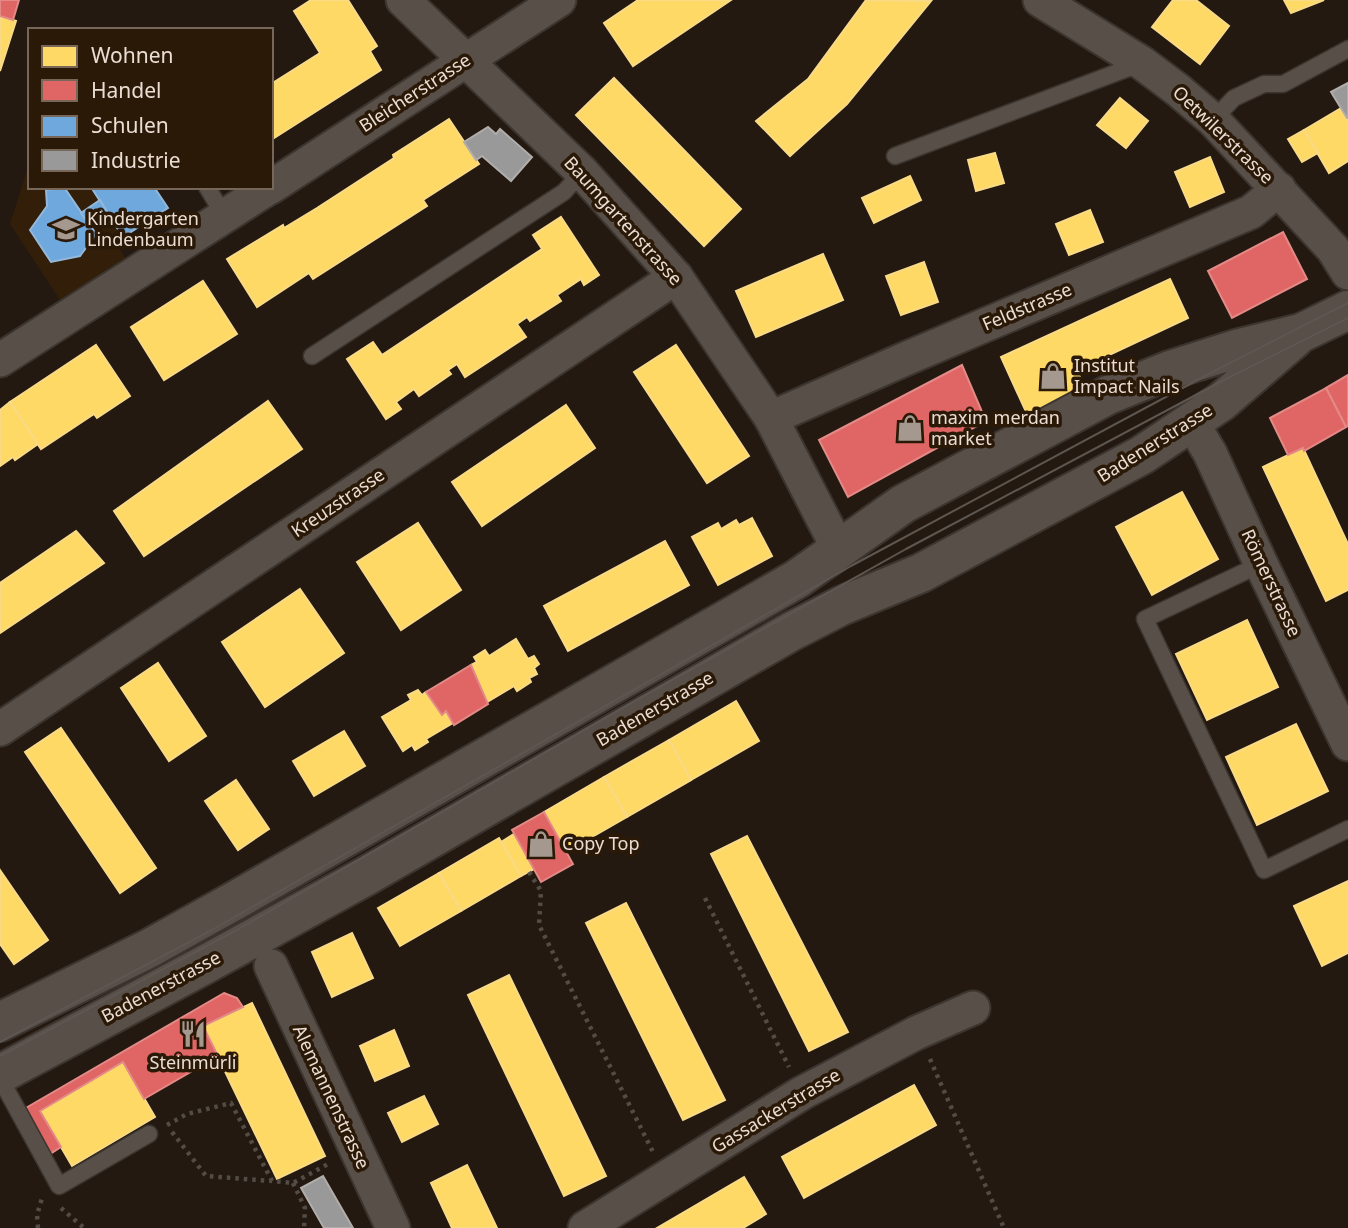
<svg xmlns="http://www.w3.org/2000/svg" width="1348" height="1228" font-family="'Noto Sans',sans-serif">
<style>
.built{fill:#331e09}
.homes{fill:#ffd966;stroke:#f9da87;stroke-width:2}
.shops{fill:#e06666;stroke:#e38a87;stroke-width:2}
.schools{fill:#6fa8dc;stroke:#94b8d9;stroke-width:2}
.industry{fill:#999;stroke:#b1adaa;stroke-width:2}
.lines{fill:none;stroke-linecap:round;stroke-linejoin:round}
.lane-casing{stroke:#3c342e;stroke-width:19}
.street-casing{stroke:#3c342e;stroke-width:37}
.secondary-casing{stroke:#3c342e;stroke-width:42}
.path{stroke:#534c46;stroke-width:4.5;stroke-dasharray:3.5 5;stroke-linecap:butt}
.lane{stroke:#574f48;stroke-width:16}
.street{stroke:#574f48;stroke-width:33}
.secondary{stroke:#574f48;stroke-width:38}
.tram{stroke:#5e5650;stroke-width:2}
.labels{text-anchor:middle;stroke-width:7;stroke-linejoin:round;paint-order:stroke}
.street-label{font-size:18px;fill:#eaddd3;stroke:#2b1908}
.poi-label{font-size:18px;fill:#eaddd3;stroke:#2b1908;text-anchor:start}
</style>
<rect width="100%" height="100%" fill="#231910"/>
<polygon class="built" points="30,161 30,187 91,187 121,234 114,239 125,258 60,300 10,224"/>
<g class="homes">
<polygon points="311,0 348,0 377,46 370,51 381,70 271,140 271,84 320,53 294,11"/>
<polygon points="638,0 731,0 633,66 604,23"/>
<polygon points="866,0 931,1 847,104 790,156 756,121 808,79"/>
<polygon points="1173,0 1196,0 1229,26 1200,64 1152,27"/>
<polygon points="1284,0 1324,0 1291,13"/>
<polygon points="0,16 16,21 0,71"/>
<polygon points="614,78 741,209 704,246 576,115"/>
<polygon points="1120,98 1148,121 1126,148 1097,125"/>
<polygon points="1341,108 1348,120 1348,161 1329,173 1304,130"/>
<polygon points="449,119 479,164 423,200 427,206 313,279 309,273 257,307 227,259 283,225 284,228 317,208 394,158 393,155"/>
<polygon points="1304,130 1318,153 1302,162 1288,139"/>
<polygon points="995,153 1004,183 976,191 968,160"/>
<polygon points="1210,157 1224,192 1190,207 1175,172"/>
<polygon points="910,176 921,200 874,223 862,198"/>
<polygon points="1090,210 1103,242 1069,255 1056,224"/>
<polygon points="561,217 599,275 584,285 581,279 557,295 561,301 530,321 527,317 517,324 526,337 465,377 457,364 448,370 451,374 419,396 414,389 396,402 401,409 386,419 347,359 373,342 382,355 542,249 533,235"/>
<polygon points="823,254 843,300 756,337 736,291"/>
<polygon points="924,262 938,302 901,315 886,276"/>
<polygon points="1170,279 1188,318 1077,370 1084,387 1027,414 1001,357"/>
<polygon points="203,281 237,334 164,380 131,327"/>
<polygon points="96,345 130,396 97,418 94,414 41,449 10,402"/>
<polygon points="676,345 749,456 707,483 634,372"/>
<polygon points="268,401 302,449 144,556 114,511"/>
<polygon points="10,402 38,444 15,460 13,457 0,466 0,410"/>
<polygon points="566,405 595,448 482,526 452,482"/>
<polygon points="1303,448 1348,544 1348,590 1326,601 1263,467"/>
<polygon points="1182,492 1218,559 1152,595 1116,527"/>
<polygon points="752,518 772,556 718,585 692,537 718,523 721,529 736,520 739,525"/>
<polygon points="418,523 461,590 401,630 357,562"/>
<polygon points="76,531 104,563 0,633 0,583"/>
<polygon points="665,541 689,585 568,651 544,606"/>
<polygon points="300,589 344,653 265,707 222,642"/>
<polygon points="1247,620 1278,687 1207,720 1176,654"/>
<polygon points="516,639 528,659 534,656 539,664 534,668 537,674 529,678 531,682 517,691 514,686 487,702 471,665 477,662 474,657 485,650 489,656"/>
<polygon points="158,663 206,736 169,761 121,688"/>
<polygon points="418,690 422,695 426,692 442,715 446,711 453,723 426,739 428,742 415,750 412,745 403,751 382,717 411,700 408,695"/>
<polygon points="736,701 759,741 691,780 669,740"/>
<polygon points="1296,724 1328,791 1257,825 1226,757"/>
<polygon points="61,728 156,868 120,893 25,752"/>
<polygon points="344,731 365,766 314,796 293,761"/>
<polygon points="669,740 691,780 627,817 604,777"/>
<polygon points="604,777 627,817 566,852 544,812"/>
<polygon points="236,780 269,829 238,850 205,801"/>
<polygon points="514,834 534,869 521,876 501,842"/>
<polygon points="747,836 848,1032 809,1051 711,854"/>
<polygon points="499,838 521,876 461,911 439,873"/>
<polygon points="0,870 48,940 14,964 0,944"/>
<polygon points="439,873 461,911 400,946 378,908"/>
<polygon points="1348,881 1348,953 1322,966 1294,906"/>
<polygon points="626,903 725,1100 683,1120 586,923"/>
<polygon points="352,933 373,978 332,997 312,952"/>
<polygon points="509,975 606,1176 564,1196 468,995"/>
<polygon points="252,1003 325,1156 277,1179 203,1026"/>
<polygon points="394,1030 409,1066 375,1081 360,1046"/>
<polygon points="123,1062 155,1117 72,1166 40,1111"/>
<polygon points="914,1085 936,1125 804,1198 782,1157"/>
<polygon points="424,1096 438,1124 402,1142 388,1113"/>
<polygon points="467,1165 497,1228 452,1228 431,1183"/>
<polygon points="744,1177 766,1214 743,1228 657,1228"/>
</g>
<g class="shops">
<polygon points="0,0 19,0 13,20 0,16"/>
<polygon points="1283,232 1307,279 1232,318 1208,271"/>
<polygon points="962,365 986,421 848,497 819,440"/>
<polygon points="1348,375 1348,426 1346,427 1326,388"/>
<polygon points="1326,388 1346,427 1304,451 1303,448 1288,455 1270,418"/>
<polygon points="471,665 488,704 454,725 446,711 442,715 426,692"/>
<polygon points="544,812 573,864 541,882 512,830"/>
<polygon points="224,993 237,998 243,1007 203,1026 218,1056 144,1099 123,1062 40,1111 61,1147 50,1154 24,1109"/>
</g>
<g class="schools">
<polygon points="64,187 96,234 80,256 51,262 30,230 47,206 46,190"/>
<polygon points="91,187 154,187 168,208 123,237"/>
<polygon points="100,200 106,210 88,223 81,213"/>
</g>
<g class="industry">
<polygon points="1348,83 1348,118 1347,118 1331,92"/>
<polygon points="488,127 496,134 500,129 532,157 511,181 482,156 476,160 464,142"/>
<polygon points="323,1176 353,1228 324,1228 301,1188"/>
</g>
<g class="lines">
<defs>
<g id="lane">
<polyline points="1213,120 1234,98 1264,84 1283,84 1348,49"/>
<polyline points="895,156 1142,63"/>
<polyline points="207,187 225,217"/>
<polyline points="312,356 564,192 582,172"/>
<polyline points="1261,564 1145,619 1264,870 1348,829"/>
<polyline points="0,1078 59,1186 149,1134"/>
</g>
<g id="street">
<polyline points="403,0 582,172 676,277 771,418 839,550"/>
<polyline points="1040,0 1142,63 1178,90 1213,120 1333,249 1348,273"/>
<polyline points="271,187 559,0"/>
<polyline points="0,360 270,187"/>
<polyline points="771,418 905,359 1251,212 1279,189"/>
<polyline points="1192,423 1210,453 1261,564 1348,744"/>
<polyline points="0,729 676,277"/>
<polyline points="271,966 393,1228"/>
<polyline points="585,1228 802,1093 916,1033 973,1008"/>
</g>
<g id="secondary">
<polyline points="0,1022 148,949 236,900 797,579 903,504 1108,395 1170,370 1236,349 1301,333 1348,310"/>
<polyline points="0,1074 204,965 366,876 792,631 841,606 921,573 1142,455 1221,402 1295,338"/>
</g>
</defs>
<use href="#lane" class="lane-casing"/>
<use href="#street" class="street-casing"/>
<use href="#secondary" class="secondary-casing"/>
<g class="path">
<polyline points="529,872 541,891 539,925 653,1152"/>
<polyline points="705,898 789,1067"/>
<polyline points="930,1059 1004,1228"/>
<polyline points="167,1125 187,1114 231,1103 272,1181 293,1183 330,1163"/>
<polyline points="172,1132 206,1176 271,1181"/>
<polyline points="293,1183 305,1208 304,1228"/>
<polyline points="61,1208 84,1228"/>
<polyline points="38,1228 37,1215 42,1198"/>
</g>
<use href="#lane" class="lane"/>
<use href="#street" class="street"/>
<use href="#secondary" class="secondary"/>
<g class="tram">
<polyline points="0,1042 210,931 851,566 1218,369 1348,303"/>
<polyline points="0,1056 235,931 626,706 906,549 1224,380 1348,318"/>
</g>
</g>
<defs>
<symbol id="school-bare" viewBox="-9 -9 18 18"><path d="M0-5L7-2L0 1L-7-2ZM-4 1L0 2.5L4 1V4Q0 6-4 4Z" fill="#a4988f" stroke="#2b1908" stroke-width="2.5" paint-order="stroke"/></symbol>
<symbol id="shop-bare" viewBox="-9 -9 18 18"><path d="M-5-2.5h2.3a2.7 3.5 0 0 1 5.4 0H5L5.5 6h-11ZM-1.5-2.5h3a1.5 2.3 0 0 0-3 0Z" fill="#a4988f" stroke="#2b1908" stroke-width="2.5" paint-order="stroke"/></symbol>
<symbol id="restaurant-bare" viewBox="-9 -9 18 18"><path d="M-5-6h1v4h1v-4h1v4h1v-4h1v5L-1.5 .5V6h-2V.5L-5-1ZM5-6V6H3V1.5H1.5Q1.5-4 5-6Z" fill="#a4988f" stroke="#2b1908" stroke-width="2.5" paint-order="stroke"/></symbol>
</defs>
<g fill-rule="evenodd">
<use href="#school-bare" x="47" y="210" width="38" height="38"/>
<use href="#shop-bare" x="1034" y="357" width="38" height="38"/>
<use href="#shop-bare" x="891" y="409" width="38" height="38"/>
<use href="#shop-bare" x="522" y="825" width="38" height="38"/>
<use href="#restaurant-bare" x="174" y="1015" width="38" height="38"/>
</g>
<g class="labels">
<g class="street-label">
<text transform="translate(415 93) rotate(-33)" y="6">Bleicherstrasse</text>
<text transform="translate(1223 135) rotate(44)" y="6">Oetwilerstrasse</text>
<text transform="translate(623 221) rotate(48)" y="6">Baumgartenstrasse</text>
<text transform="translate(1027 307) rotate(-23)" y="6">Feldstrasse</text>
<text transform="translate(1155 443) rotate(-32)" y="6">Badenerstrasse</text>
<text transform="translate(338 503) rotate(-34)" y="6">Kreuzstrasse</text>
<text transform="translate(1271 583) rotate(65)" y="6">Römerstrasse</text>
<text transform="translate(655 709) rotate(-30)" y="6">Badenerstrasse</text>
<text transform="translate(161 987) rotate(-28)" y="6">Badenerstrasse</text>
<text transform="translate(331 1097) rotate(65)" y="6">Alemannenstrasse</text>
<text transform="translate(776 1111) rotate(-31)" y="6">Gassackerstrasse</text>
</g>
<g class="poi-label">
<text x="87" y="225">Kindergarten<tspan x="87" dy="21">Lindenbaum</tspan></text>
<text x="1074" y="372">Institut<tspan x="1074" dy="21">Impact Nails</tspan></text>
<text x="931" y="424">maxim merdan<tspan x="931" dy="21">market</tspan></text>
<text x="562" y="850">Copy Top</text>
<text x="193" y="1069" text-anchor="middle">Steinmürli</text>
</g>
</g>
<rect x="28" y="28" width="245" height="161" fill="#2b1908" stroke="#776759" stroke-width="2"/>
<rect x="42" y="46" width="35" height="21" fill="#ffd966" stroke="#776759" stroke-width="2"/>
<text x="91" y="63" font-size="21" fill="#eaddd3">Wohnen</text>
<rect x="42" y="80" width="35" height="21" fill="#e06666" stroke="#776759" stroke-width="2"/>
<text x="91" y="98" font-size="21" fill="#eaddd3">Handel</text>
<rect x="42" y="116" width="35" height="21" fill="#6fa8dc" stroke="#776759" stroke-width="2"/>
<text x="91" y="133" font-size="21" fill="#eaddd3">Schulen</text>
<rect x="42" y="150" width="35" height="21" fill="#999999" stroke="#776759" stroke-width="2"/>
<text x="91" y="168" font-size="21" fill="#eaddd3">Industrie</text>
</svg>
